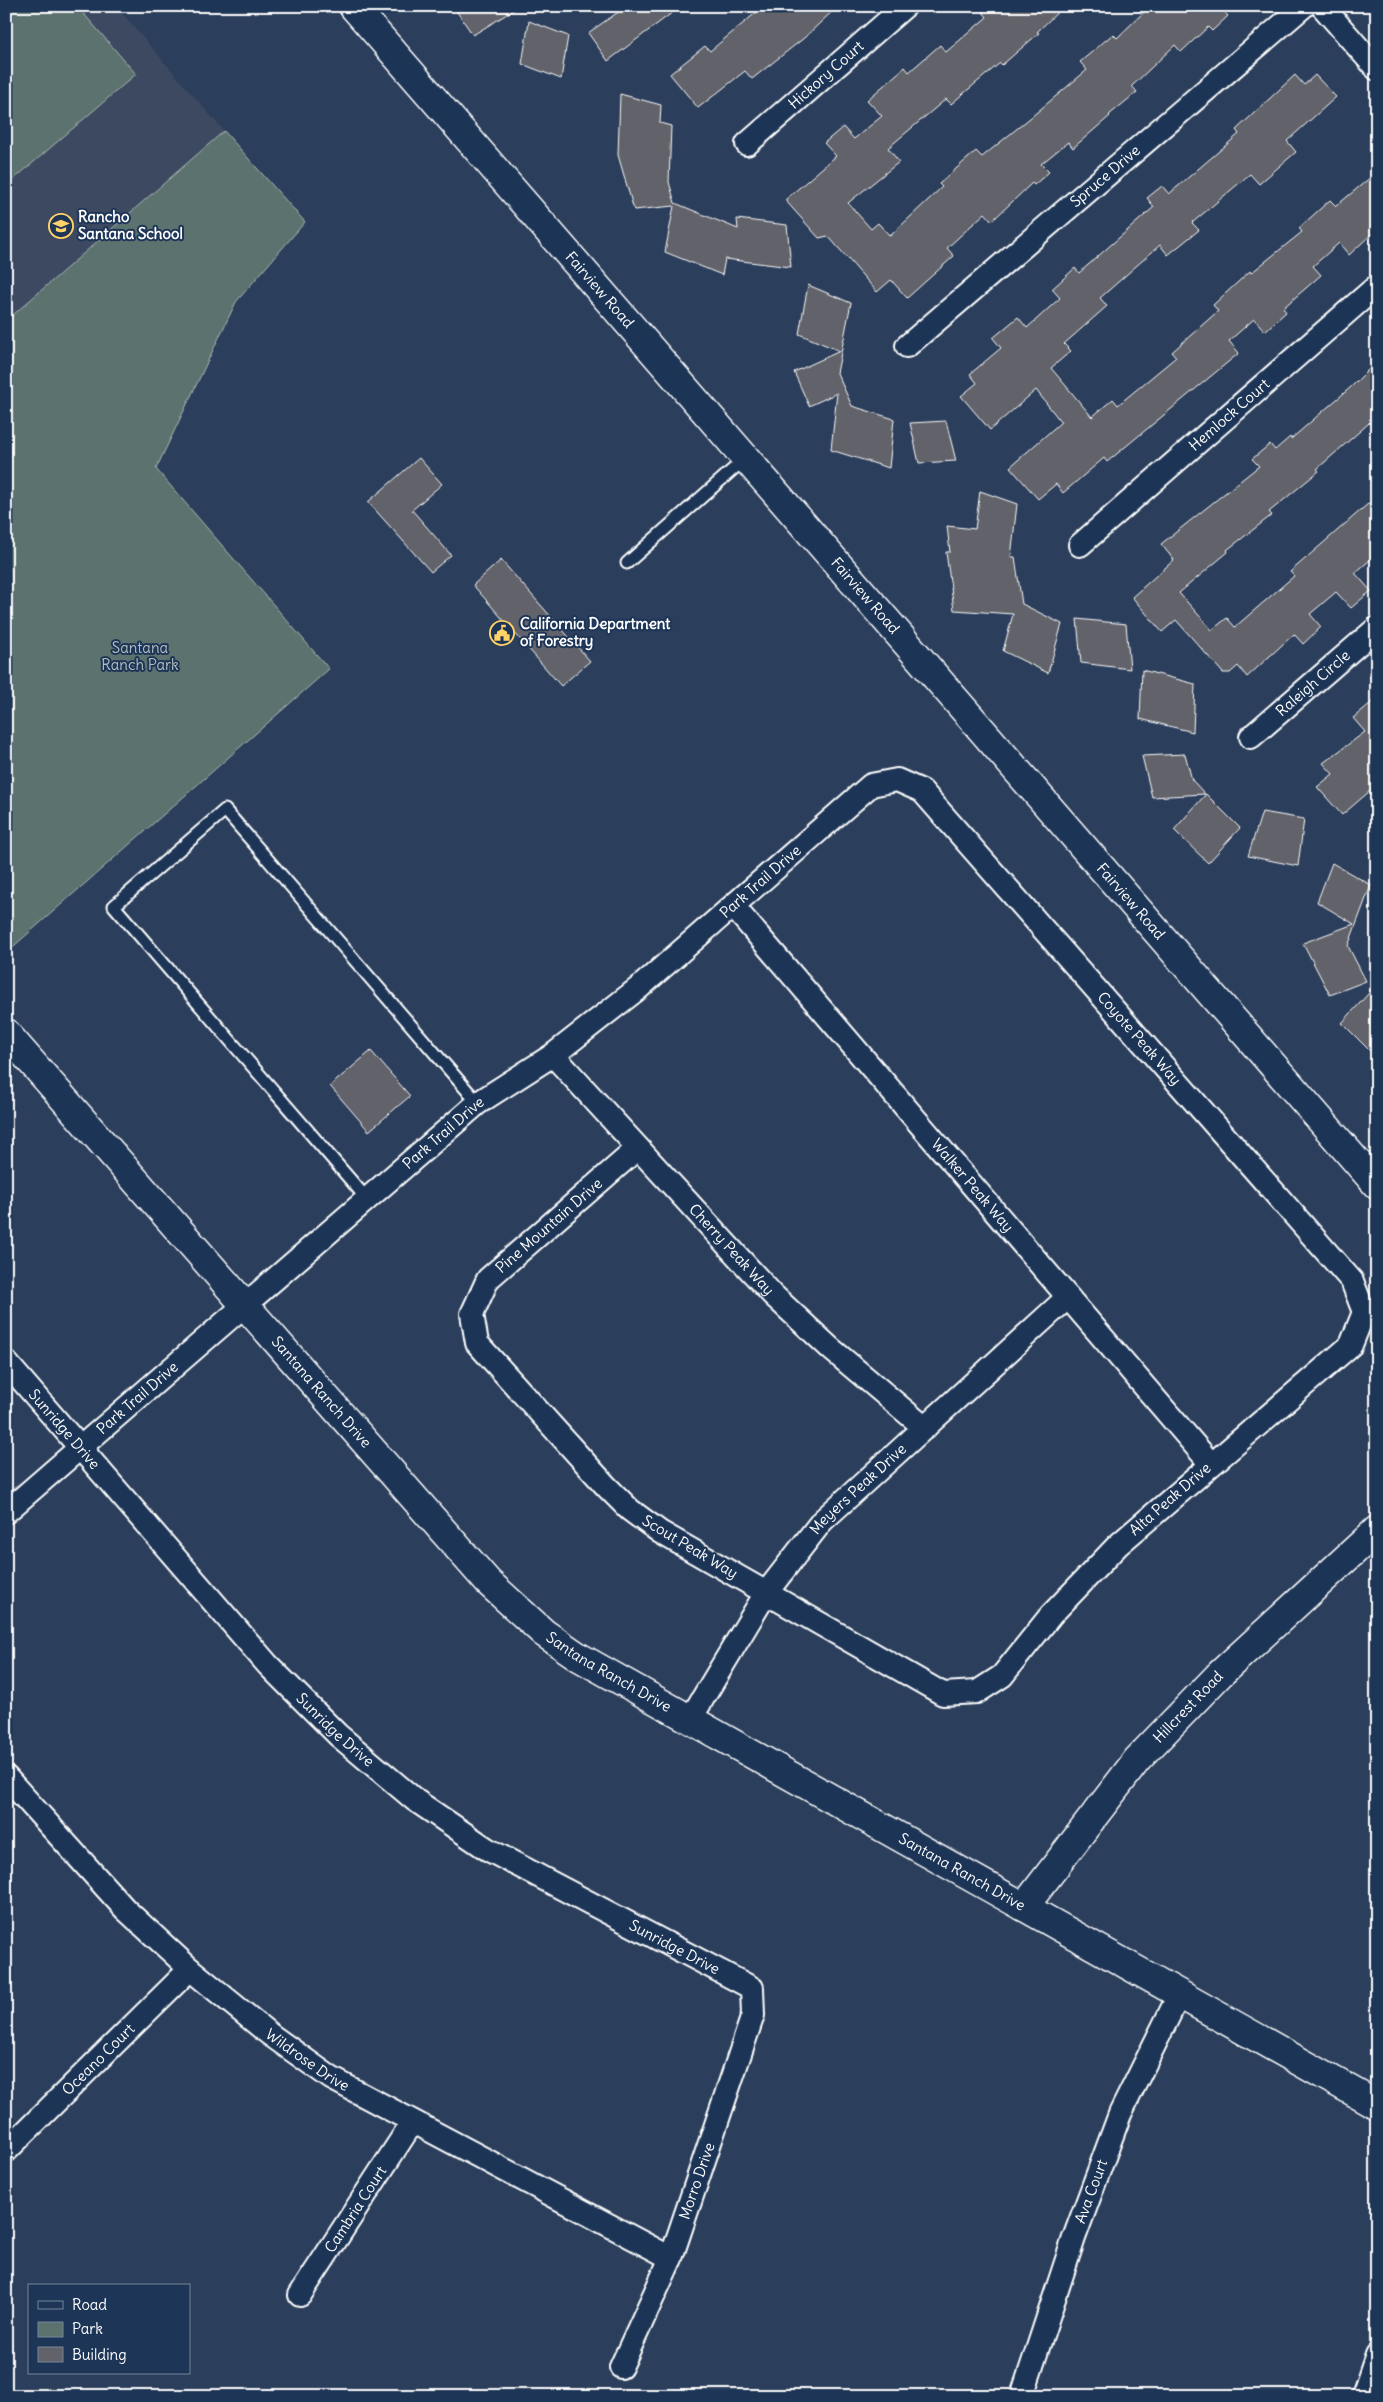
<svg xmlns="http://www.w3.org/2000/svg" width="1383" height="2402" font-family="Delius,sans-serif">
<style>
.built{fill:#3c4960}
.green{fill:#5b726e;stroke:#adb8b6}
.building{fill:#62626b;stroke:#fff}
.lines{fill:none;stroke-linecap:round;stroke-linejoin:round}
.service-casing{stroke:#fff;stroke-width:15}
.minor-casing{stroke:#fff;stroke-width:26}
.tertiary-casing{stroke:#fff;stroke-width:31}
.secondary-casing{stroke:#fff;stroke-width:31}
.service{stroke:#1d3557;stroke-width:11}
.minor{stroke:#1d3557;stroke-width:22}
.tertiary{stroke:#1d3557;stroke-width:28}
.secondary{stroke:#1d3557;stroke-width:28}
.labels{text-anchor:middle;stroke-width:4;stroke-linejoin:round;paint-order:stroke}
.street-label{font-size:15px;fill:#fff;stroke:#1d3557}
.poi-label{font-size:15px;font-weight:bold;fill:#fff;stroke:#1d3557;text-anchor:start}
.park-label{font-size:15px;fill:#b5c0be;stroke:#1d3557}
</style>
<rect width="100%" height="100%" fill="#2b3e5b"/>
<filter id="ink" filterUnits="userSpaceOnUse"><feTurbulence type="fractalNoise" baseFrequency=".02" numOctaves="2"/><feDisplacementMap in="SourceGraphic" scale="10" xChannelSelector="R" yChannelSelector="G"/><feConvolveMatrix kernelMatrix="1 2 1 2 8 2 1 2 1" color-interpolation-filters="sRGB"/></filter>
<g filter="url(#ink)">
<polygon class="built" points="6,6 116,6 224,131 6,321"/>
<g class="green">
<polygon points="6,6 77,6 136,74 6,186"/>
<polygon points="224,131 305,222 236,302 156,469 329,669 6,953 6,321"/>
</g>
<g class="building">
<polygon points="453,6 520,6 473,35"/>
<polygon points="627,6 681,6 608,61 588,33"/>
<polygon points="764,6 838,6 804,38 752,79 745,71 698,108 670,74 705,46 710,51"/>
<polygon points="978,6 1064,6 1037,32 1039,33 1002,65 1000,63 951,104 946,99 888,148 899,162 848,203 871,229 878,223 890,236 942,187 939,184 976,151 982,157 1030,118 1087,70 1080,62 1113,34 1117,38 1150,6 1219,6 1228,16 1212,31 1208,27 1181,52 1175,45 1132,86 1137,92 1109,115 1110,116 1073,148 1068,142 1041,164 1049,172 1034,185 1032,183 992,221 985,213 947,248 954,256 907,298 891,280 877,292 828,236 819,238 785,200 836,156 824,143 843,127 854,139 882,116 867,100 905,67 909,72 940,45 946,52 987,17"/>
<polygon points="529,21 568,36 561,79 522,64"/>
<polygon points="1295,75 1304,85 1315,75 1336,97 1287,141 1296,152 1259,184 1250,174 1192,223 1199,230 1168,255 1160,245 1100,298 1107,306 1064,344 1071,351 1051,368 1092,417 1113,399 1118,405 1176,357 1172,352 1218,311 1213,305 1250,271 1251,273 1302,232 1299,228 1330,200 1336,206 1377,172 1377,229 1349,255 1339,243 1313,266 1321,275 1283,308 1286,312 1265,331 1254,319 1229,341 1239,353 1107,462 1104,458 1063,493 1056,484 1038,499 1010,467 1061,422 1036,390 990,430 961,396 977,383 970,374 1001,348 993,338 1018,317 1027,328 1060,298 1052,289 1075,268 1079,273 1154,207 1147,198 1162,186 1169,194 1239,134 1236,130"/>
<polygon points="620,94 661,105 660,123 671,126 669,182 675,203 738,229 737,219 787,225 791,267 725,259 722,275 665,252 674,206 634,210 618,155"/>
<polygon points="808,285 851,303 837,373 852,406 894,419 889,468 831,450 837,393 809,406 794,372 840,351 799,334"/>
<polygon points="1377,361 1377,416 1317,469 1319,471 1269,512 1272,515 1227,550 1228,552 1179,593 1212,630 1227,618 1235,627 1294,576 1290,572 1377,496 1377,554 1355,573 1371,591 1351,608 1336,592 1310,614 1321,627 1303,644 1294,634 1247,677 1238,666 1230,673 1223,673 1176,620 1162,632 1132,597 1174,560 1161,544 1259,466 1252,459 1270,444 1275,450 1290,437 1291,439 1351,387"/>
<polygon points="946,421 956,461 919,463 910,423"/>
<polygon points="419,458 442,484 412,510 451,555 431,572 368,502"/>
<polygon points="980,491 1017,504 1011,557 1015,557 1022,604 1062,624 1048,673 1003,651 1013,614 954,610 946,552 950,552 947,526 975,529"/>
<polygon points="501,560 590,661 561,686 473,585"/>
<polygon points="1077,619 1126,624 1130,669 1081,663"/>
<polygon points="1142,670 1195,684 1193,732 1140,719"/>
<polygon points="1377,698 1377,785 1342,815 1317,787 1333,774 1323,763 1365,732 1353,718"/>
<polygon points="1185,754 1192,780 1205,794 1152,797 1142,756"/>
<polygon points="1206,794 1240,828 1208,863 1174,830"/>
<polygon points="1262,812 1304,819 1298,866 1248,856"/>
<polygon points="1332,863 1371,885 1348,946 1366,981 1330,995 1303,943 1354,924 1317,902"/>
<polygon points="1377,984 1377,1058 1342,1023"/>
<polygon points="371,1051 410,1096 369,1131 330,1086"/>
</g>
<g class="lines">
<defs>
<g id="service">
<polyline points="627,563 747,457"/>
<polyline points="367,1199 114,906 225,810 478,1103"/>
</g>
<g id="minor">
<polyline points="1322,6 1377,69"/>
<path id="s1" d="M 747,144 L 905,6"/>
<path id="s2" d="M 907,346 L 1304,6"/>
<path id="s3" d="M 1080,545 L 1377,286"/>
<path id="s4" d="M 1251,737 L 1377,628"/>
<path id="s5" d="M 733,906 L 1211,1464"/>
<path id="s6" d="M 553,1055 L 773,1295 L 830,1348 L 925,1428"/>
<path id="s7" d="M 6,1362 L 268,1665 L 338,1735 L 415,1800 L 487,1849 L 752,1988 L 753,2015 L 671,2258 L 621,2367"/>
<path id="s8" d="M 6,1512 L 478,1103 L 553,1055 L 640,987 L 871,785 L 897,780 L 922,791 L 1352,1281 L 1364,1312 L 1351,1345 L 1118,1545 L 1051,1615 L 1002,1676 L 977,1692 L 943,1694 L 660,1532 L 630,1510 L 606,1486 L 477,1343 L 472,1314 L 488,1279 L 638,1148"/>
<path id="s9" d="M 691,1718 L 766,1593 L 822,1521 L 1068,1297"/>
<path id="s10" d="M 6,1777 L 125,1909 L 190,1969 L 268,2033 L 331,2078 L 671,2258"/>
<path id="s11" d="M 6,2151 L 190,1969"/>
<path id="s12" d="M 300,2295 L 412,2123"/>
<path id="s13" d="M 1022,2396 L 1074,2238 L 1120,2114 L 1179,1995"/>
<polyline points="1363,2396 1377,2355"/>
</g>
<g id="tertiary">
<path id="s14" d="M 6,1033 L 488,1582 L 544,1633 L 579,1657 L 1377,2105"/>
<path id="s15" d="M 1024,1907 L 1137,1760 L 1220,1674 L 1377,1530"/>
</g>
<g id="secondary">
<path id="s16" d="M 353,6 L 1377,1185"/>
</g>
</defs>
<use href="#service" class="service-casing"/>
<use href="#minor" class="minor-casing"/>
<use href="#tertiary" class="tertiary-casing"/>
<use href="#secondary" class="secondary-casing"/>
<use href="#service" class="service"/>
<use href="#minor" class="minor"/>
<use href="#tertiary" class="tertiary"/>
<use href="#secondary" class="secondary"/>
</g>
</g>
<defs>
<symbol id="school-ring" viewBox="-11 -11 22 22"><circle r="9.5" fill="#1d3557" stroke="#ffd166" stroke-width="1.5"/><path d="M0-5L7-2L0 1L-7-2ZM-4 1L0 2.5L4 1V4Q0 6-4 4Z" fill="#ffd166"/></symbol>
<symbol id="civic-ring" viewBox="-11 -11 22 22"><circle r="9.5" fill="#1d3557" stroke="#ffd166" stroke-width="1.5"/><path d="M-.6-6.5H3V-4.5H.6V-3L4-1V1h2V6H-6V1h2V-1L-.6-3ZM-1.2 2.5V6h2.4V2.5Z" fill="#ffd166"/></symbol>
</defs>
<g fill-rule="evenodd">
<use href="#school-ring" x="47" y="212" width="28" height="28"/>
<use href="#civic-ring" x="488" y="619" width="28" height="28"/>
</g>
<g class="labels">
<g class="street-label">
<text dy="5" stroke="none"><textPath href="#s1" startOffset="105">Hickory Court</textPath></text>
<text dy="5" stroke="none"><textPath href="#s2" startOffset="261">Spruce Drive</textPath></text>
<text dy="5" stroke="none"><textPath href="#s16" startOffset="376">Fairview Road</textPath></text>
<text dy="5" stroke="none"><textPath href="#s3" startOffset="198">Hemlock Court</textPath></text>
<text dy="5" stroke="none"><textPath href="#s16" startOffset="781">Fairview Road</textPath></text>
<text dy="5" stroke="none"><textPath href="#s4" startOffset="82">Raleigh Circle</textPath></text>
<text dy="5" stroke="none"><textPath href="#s8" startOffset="984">Park Trail Drive</textPath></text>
<text dy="5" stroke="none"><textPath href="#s16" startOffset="1186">Fairview Road</textPath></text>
<text dy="5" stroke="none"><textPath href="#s8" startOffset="1514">Coyote Peak Way</textPath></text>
<text dy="5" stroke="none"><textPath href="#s8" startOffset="579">Park Trail Drive</textPath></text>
<text dy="5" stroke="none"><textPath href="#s5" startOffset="368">Walker Peak Way</textPath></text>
<text dy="5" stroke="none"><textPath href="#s8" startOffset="3190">Pine Mountain Drive</textPath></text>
<text dy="5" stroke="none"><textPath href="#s6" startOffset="264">Cherry Peak Way</textPath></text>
<text dy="5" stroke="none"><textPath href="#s14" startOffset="478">Santana Ranch Drive</textPath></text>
<text dy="5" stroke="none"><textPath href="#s8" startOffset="174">Park Trail Drive</textPath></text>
<text dy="5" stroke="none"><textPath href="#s7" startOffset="89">Sunridge Drive</textPath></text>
<text dy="5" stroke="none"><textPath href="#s9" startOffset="285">Meyers Peak Drive</textPath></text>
<text transform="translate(1170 1499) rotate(-41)" y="5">Alta Peak Drive</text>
<text transform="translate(690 1547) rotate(31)" y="5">Scout Peak Way</text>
<text dy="5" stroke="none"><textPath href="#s14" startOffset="882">Santana Ranch Drive</textPath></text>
<text dy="5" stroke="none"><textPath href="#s15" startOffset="259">Hillcrest Road</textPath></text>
<text dy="5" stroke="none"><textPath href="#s7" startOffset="494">Sunridge Drive</textPath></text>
<text dy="5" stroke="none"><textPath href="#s14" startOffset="1288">Santana Ranch Drive</textPath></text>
<text dy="5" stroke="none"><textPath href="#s7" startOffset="899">Sunridge Drive</textPath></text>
<text dy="5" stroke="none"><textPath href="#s11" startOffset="130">Oceano Court</textPath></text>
<text dy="5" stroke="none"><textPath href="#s10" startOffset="415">Wildrose Drive</textPath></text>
<text transform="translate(697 2181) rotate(-71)" y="5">Morro Drive</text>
<text dy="5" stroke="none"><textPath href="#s13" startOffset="216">Ava Court</textPath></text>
<text dy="5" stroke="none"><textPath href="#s12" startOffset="102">Cambria Court</textPath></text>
</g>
<g class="poi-label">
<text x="78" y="222">Rancho<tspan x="78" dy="17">Santana School</tspan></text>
<text x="520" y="629">California Department<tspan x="520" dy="17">of Forestry</tspan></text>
</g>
<g class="park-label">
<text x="140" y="653">Santana<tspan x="140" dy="17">Ranch Park</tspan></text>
</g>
</g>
<rect width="1383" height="2402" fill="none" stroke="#1d3557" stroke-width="25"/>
<rect x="12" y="12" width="1358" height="2377" fill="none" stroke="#fff" stroke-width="2" filter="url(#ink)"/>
<rect x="28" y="2284" width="162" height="90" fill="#1d3557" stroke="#77869a"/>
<rect x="38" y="2301" width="25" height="8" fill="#1d3557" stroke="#77869a"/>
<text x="72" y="2310" font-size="15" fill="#ffffff">Road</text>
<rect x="38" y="2322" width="25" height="15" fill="#5b726e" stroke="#77869a"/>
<text x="72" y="2334" font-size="15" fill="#ffffff">Park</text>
<rect x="38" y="2347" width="25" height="15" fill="#62626b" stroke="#77869a"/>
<text x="72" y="2360" font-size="15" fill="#ffffff">Building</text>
</svg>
